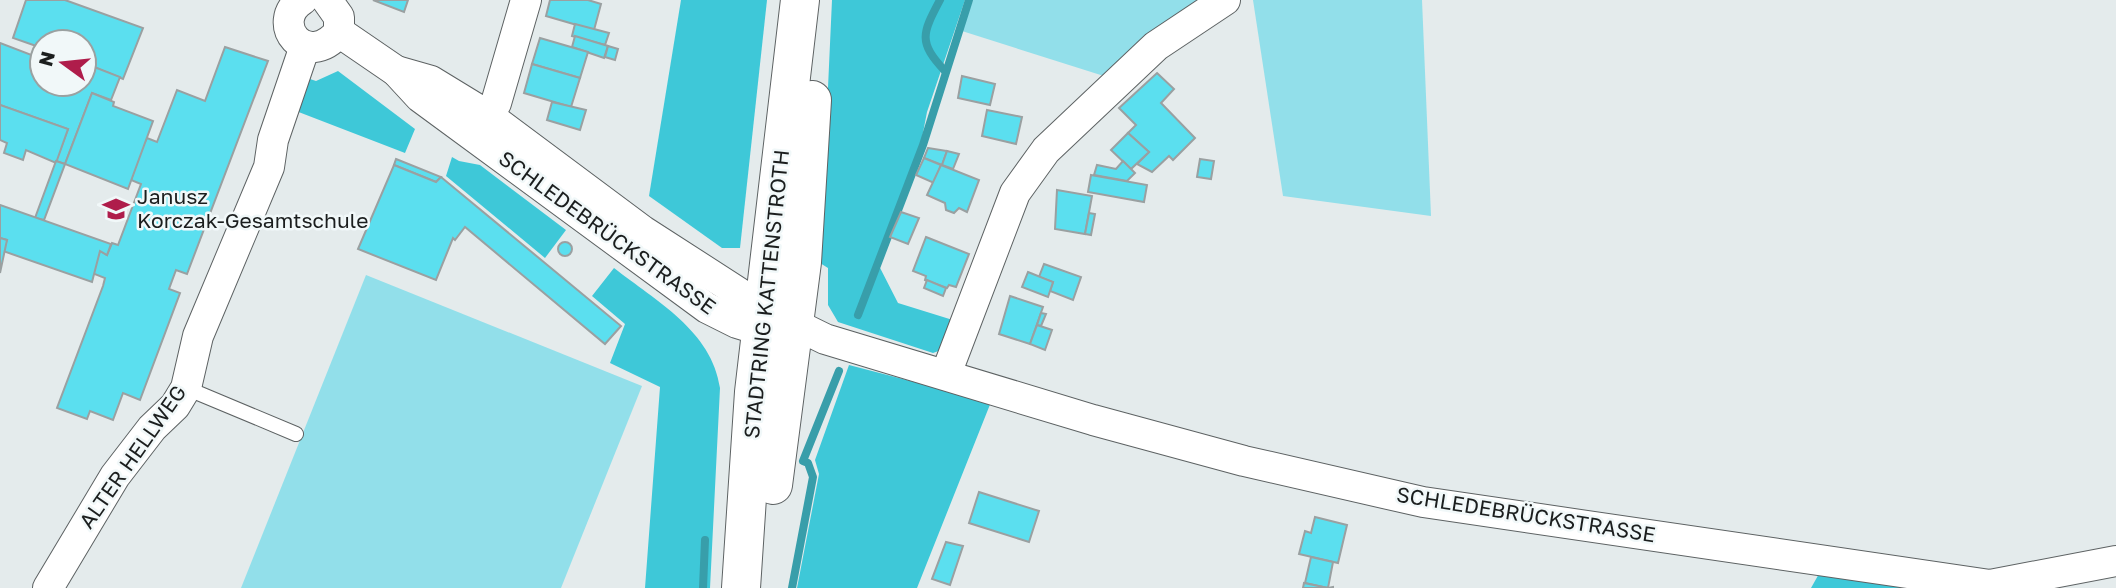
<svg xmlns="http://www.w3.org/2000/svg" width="2116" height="588" font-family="'Golos Text',sans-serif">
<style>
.green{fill:#92dfea}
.forest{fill:#3ec8d8}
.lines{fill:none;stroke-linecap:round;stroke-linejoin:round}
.stream{stroke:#389eaa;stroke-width:8}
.building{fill:#5bdfef;stroke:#9aa0a1;stroke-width:2}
.lane-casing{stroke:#5d6263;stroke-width:16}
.street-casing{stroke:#5d6263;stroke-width:32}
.secondary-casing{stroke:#5d6263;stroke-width:40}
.lane{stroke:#fff;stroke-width:14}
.street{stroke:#fff;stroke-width:30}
.secondary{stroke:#fff;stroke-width:38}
.labels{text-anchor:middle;stroke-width:5;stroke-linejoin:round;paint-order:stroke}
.poi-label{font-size:21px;fill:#1b1e1e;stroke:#f1f8f9;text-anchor:start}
.street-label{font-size:21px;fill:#1b1e1e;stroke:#f1f8f9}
</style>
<rect width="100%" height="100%" fill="#e4ebec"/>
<g class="green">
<polygon points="973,0 1210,0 1107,77 962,31"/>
<polygon points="1253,0 1422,0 1431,216 1283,196"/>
<polygon points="366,275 642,386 561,588 241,588"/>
</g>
<g class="forest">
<polygon points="681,0 767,0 740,248 722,248 649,196"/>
<polygon points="832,0 965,0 927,112 921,143 876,260 898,303 956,321 944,349 933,353 838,322 828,305 828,268 820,263"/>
<polygon points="338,71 415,129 405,153 296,111 307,78 316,81"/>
<polygon points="452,157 459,161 480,165 566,230 545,258 446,176"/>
<path d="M 614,268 C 656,301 712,331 720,388 L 710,588 L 645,588 L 660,387 L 610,363 L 625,324 L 592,296 Z"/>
<polygon points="849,365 991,402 917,588 797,588 819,474 815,460"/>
<polygon points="1820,572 1912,588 1811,588"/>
</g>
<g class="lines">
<g class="stream">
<path d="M 940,0 C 922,34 918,42 945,71"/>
<polyline points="858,315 923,145 969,0"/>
<polyline points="703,588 705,540"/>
<polyline points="792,588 813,477 808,463 803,461 839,371"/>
</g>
</g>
<g class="building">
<polygon points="26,0 65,0 143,28 123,79 84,63 84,42 42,42 42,48 13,38"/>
<polygon points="373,0 408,0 404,12"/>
<polygon points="550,0 588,0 601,4 594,30 546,16"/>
<polygon points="575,24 609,33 605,45 572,36"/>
<polygon points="575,36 608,46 604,58 572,47"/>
<polygon points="540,38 588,52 580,78 532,64"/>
<polygon points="0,43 39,58 42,49 42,84 84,84 84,63 120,77 111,100 92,93 65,164 56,161 68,129 0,105"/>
<polygon points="608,46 618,49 615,60 605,57"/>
<polygon points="225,47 268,61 187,274 176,270 169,289 180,293 140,400 123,393 113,420 90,411 87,419 57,408 103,286 105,278 92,273 100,251 107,255 112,243 118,245 141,184 131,180 142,147 147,138 157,142 177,90 205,101"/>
<polygon points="532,64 580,78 571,107 524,93"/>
<polygon points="1157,73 1174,89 1161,103 1195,138 1173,160 1169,156 1152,172 1137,164 1149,152 1128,133 1136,125 1119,108"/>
<polygon points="962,76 995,84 990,105 958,98"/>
<polygon points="92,93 114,102 113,106 153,121 128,189 65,164"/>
<polygon points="552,102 586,110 580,130 547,120"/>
<polygon points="0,105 68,129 56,163 26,150 23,160 4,153 7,143 0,140"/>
<polygon points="987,110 1022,117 1016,144 982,136"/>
<polygon points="1128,133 1149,152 1131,169 1111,150"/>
<polygon points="928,148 947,151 942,165 924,158"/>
<polygon points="947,151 959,154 953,169 942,165"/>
<polygon points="924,158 941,165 934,183 916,175"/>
<polygon points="396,159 441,177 436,182 394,165"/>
<polygon points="1200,159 1214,161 1211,179 1197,177"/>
<polygon points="56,161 65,164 44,220 35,218"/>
<polygon points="1123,161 1135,173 1127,181 1094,175 1097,165 1116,169"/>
<polygon points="394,165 436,182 441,177 621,326 605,344 465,227 455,240 453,238 436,280 358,249"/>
<polygon points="941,165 979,180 967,212 959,208 954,213 946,210 945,203 927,195"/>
<polygon points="1091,175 1147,185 1144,202 1088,192"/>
<polygon points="1057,190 1092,196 1085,234 1055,229"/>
<polygon points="0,205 111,244 107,255 100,251 92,282 3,251 7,240 0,238"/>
<polygon points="901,212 919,218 908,244 890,237"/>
<polygon points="1089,213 1095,214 1091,235 1085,234"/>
<polygon points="926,237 969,254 956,287 949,285 947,288 925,280 926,276 913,271"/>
<polygon points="0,238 7,240 0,273"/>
<circle cx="565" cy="249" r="7"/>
<polygon points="1044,264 1081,277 1073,300 1050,291 1053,282 1039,277"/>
<polygon points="1028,272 1053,282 1048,297 1022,287"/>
<polygon points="927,280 946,288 943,296 924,288"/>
<polygon points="1010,296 1043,307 1030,344 999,334"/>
<polygon points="1041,313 1046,314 1041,326 1037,325"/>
<polygon points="1037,325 1052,330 1045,350 1030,344"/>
<polygon points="979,492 1039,511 1029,542 969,523"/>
<polygon points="1315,517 1347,525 1338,563 1299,554 1305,531 1311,533"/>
<polygon points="946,542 963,546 950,585 932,579"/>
<polygon points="1311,557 1333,562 1328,588 1305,583"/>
<polygon points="1304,583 1328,588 1333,587 1333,588 1303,588"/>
</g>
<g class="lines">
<defs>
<polyline id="lane" points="186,388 296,434"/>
<g id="street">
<path d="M 302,0 C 268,22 306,72 339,32 L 339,17 L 327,0"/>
<polyline points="339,32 396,71 420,97 707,308 737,323 779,336"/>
<polyline points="396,71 431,81 490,117 643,231 764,309 825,339 1093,420 1244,461 1423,502 1990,585 2116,561"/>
<polyline points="480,131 496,103 526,0"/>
<polyline points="946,374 1015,193 1046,150 1156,46 1225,0"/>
<polyline points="48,588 115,476 152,428 175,406 186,388 198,336 269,167 273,140 305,46"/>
</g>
<g id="secondary">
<polyline points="773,485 802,262 812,100"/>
<polyline points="741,588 754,392 800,0"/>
</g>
</defs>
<use href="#lane" class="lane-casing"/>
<use href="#street" class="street-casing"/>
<use href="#secondary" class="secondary-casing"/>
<use href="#lane" class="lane"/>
<use href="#street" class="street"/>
<use href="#secondary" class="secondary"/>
</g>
<defs>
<symbol id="school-bare" viewBox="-9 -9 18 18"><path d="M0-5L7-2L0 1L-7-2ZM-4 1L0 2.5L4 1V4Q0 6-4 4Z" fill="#af1d4b" stroke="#f1f8f9" stroke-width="2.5" paint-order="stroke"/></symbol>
</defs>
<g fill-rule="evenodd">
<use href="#school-bare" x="97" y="190" width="38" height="38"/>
</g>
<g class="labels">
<g class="poi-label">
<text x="137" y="204">Janusz<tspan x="137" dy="24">Korczak-Gesamtschule</tspan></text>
</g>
<g class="street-label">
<text transform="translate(607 233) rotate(36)" y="7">SCHLEDEBRÜCKSTRASSE</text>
<text transform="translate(767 294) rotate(-84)" y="7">STADTRING KATTENSTROTH</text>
<text transform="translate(133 457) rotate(-55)" y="7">ALTER HELLWEG</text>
<text transform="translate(1526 515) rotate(9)" y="7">SCHLEDEBRÜCKSTRASSE</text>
</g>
</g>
<g transform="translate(63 63) rotate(285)"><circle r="33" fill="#f1f8f9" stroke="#9ba1a1" stroke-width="2"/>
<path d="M0-5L12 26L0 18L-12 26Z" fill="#af1d4b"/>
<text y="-10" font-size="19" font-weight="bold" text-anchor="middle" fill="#1b1e1e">N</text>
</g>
</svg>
